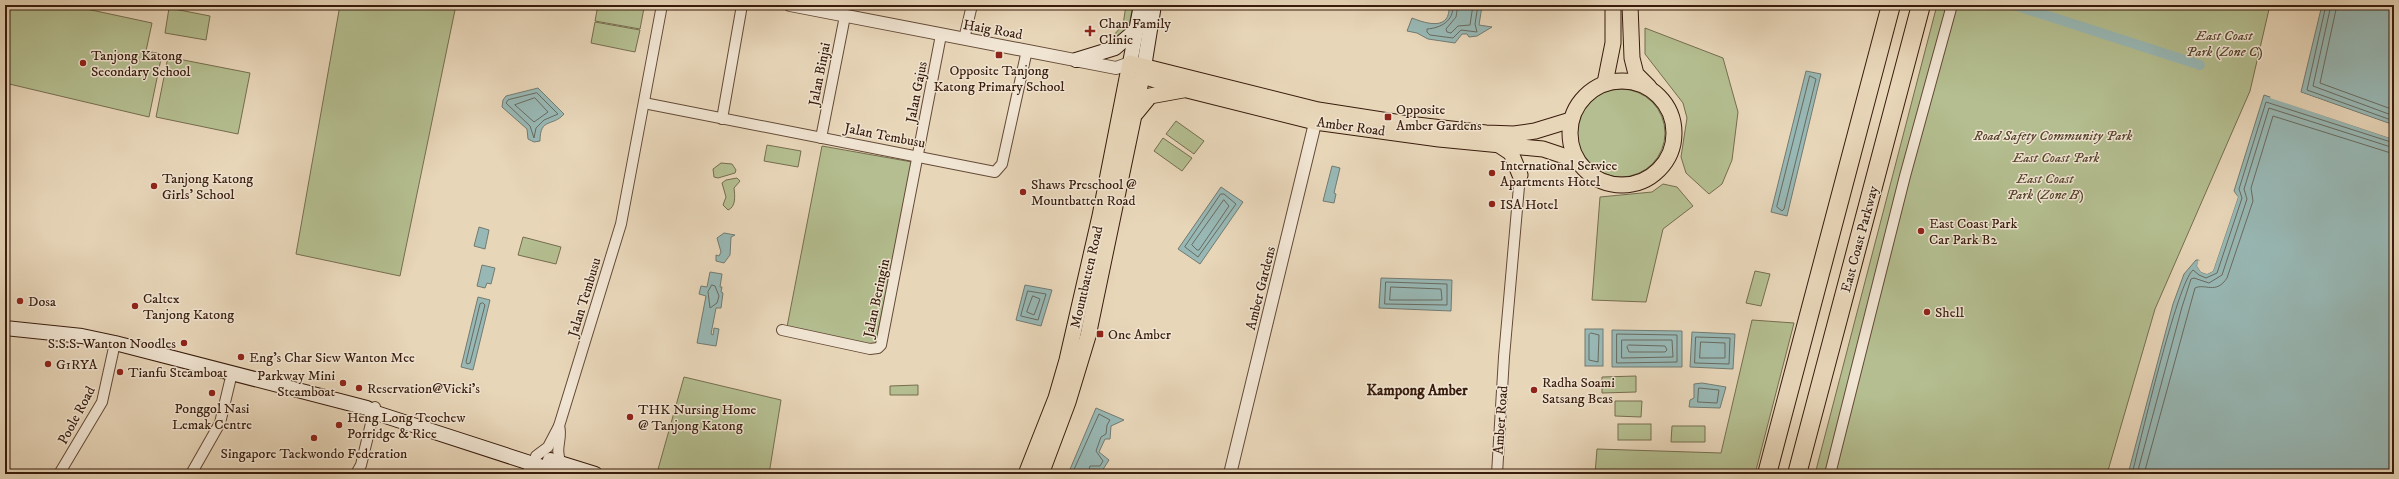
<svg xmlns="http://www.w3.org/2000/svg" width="2399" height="479" font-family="'IM FELL DW Pica',serif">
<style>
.green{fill:#b4be90;stroke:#766d4e}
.water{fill:#98b8b5;stroke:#727a71}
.pier{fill:#e8d6b9}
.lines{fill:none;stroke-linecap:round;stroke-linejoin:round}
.shore{stroke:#686a60;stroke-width:1}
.canal{stroke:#98b8b5;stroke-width:10}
.minor-casing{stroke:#644a37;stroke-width:12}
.tertiary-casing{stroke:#644a37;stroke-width:14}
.secondary-casing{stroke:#381c0c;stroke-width:16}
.primary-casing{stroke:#381c0c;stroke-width:17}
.motorway-casing{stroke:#381c0c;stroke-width:20}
.minor{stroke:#f0e4d2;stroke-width:10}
.tertiary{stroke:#f0e4d2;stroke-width:12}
.secondary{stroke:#f0e4d2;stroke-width:14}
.primary{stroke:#e8d6b9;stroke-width:15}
.motorway{stroke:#e8d6b9;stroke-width:18}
.poi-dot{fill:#8f2418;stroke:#f0e4d2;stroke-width:1.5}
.labels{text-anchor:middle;stroke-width:3;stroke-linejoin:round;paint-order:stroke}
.poi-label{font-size:14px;fill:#381c0c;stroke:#f0e4d2;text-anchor:start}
.street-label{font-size:14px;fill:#381c0c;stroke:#f0e4d2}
.park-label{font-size:14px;font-style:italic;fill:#57442d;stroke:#f0e4d2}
.neighbourhood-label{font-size:15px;font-weight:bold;fill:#381c0c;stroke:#f0e4d2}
</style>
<rect width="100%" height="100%" fill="#e8d6b9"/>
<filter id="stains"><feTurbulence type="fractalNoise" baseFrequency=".005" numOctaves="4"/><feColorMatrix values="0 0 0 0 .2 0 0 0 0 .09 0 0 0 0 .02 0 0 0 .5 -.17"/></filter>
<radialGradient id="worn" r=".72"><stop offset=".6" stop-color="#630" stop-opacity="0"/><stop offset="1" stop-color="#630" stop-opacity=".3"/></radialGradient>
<g class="green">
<polygon points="5,5 68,5 152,23 146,51 162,54 149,117 5,83"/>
<polygon points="340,5 456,5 400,276 296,254"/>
<polygon points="598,5 630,5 644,8 640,29 595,21"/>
<polygon points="1126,5 1133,5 1128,31 1114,42 1111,38 1123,25"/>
<polygon points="1937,5 2270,5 2250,91 2155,309 2107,474 1815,474"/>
<polygon points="169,8 210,16 206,40 165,33"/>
<polygon points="595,22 640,30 635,52 591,43"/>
<polygon points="1645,28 1723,58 1738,112 1732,160 1722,184 1709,194 1686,173 1681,157 1687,118 1683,103 1645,54"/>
<polygon points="168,57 250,73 238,134 156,117"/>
<circle cx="1621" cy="133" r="44"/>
<polygon points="1176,121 1204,141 1194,154 1166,134"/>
<polygon points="1163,138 1192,158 1182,171 1154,151"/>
<polygon points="767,145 801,151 798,167 764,161"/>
<polygon points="822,146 912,162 875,347 787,327"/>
<polygon points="721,163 732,164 736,170 735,173 718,178 714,177 713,169"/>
<path d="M 737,178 L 740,181 L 734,188 C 735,196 736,207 728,210 L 723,205 L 726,197 L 722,183 L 726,180 Z"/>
<polygon points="1663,184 1677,187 1693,206 1663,229 1646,302 1592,300 1600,197 1652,192"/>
<polygon points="523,237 561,247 556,264 518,255"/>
<polygon points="1755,271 1770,274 1761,306 1746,303"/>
<polygon points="1752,320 1794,323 1755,474 1595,474 1597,449 1721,453"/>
<polygon points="1636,376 1636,392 1602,393 1602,377"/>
<polygon points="684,377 781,400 769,474 657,473"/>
<polygon points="918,385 918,395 890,395 890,386"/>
<polygon points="1615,401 1642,401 1641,417 1615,416"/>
<rect x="1618" y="424" width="33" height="16"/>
<polygon points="1672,426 1705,426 1705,442 1671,442"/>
</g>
<g class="water">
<path d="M 1449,5 L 1498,5 L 1497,8 L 1482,6 L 1479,25 L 1492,27 L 1477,36 L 1469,37 L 1467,34 L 1462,34 L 1455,43 L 1428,39 L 1417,33 L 1407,31 L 1412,18 C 1427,24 1451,31 1449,5 Z"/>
<polygon points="2322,5 2394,5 2394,125 2301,92"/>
<polygon points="1806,71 1821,74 1787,216 1771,212"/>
<path d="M 538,88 L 564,114 C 553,127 540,117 540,141 L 534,142 L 528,139 L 527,129 L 502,107 L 503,100 L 506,96 Z"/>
<polygon points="2264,95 2393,139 2394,137 2394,474 2128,474 2173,304 2184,274 2196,260 2199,260 2197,266 2201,272 2207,274 2213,271 2238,197 2234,191"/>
<polygon points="1332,166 1340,168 1334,193 1336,194 1334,203 1323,201"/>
<polygon points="1221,187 1243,202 1200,264 1178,249"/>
<polygon points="479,227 489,230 485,249 474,246"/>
<polygon points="724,233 735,235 731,237 730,255 724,263 716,261 716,255 719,256 721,252 717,238"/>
<polygon points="482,265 495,268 491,284 487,283 485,288 477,286"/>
<polygon points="710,272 722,274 720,287 722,287 721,292 723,293 721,308 716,308 711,334 713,335 714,328 719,329 716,346 697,343 706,296 699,294 701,286 707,287"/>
<polygon points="1381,278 1452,280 1451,311 1379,308"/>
<polygon points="1025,285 1052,290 1041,326 1016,320"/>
<polygon points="478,297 490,300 473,370 461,367"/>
<rect x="1585" y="329" width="18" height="37"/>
<polygon points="1612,330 1682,331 1682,367 1612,367"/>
<polygon points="1692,332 1735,334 1733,369 1690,367"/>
<polygon points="1702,383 1726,387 1720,408 1689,407 1690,400 1694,398 1694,384"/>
<polygon points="1096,408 1124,420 1111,426 1110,439 1105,439 1099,452 1109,460 1102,471 1093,469 1091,474 1068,474"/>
</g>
<g class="pier">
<polygon points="2299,92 2394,126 2394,127 2300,94"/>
<polygon points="2271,96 2392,137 2394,135 2393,139 2270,98"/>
<polygon points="2232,190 2238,197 2213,271 2207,274 2201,272 2197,266 2199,258 2199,265 2202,270 2207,272 2212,270 2236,197"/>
</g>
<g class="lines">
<g class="shore">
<path d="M 1453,5 C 1454,21 1441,28 1427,29 L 1427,32 L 1430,35 L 1453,38 L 1461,30 L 1477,32 L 1475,24 L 1478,5"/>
<polyline points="1458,5 1456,17 1446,29 1447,32 1451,33 1458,26 1470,25 1473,5"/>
<polyline points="2326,5 2307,90 2394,121"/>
<polyline points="2331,5 2313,86 2394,116"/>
<polyline points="2337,5 2320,83 2394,110"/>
<polygon points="1810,76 1816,79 1784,209 1782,211 1777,207"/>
<polygon points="537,93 558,114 544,120 536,128 534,138 530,126 506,103 508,100"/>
<polygon points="535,98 548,112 534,122 515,105"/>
<polygon points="1221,194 1224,194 1236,204 1198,257 1185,247"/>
<polygon points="1224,200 1229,206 1199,250 1197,250 1192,245"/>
<polygon points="1386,282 1447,284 1447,305 1385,304"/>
<polygon points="712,285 715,286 719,296 717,303 710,308 708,292"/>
<polygon points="1391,287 1441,289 1442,300 1390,300"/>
<polygon points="1028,291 1046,294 1038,320 1021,316"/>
<polygon points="1033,296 1040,299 1034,315 1027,312"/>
<polygon points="483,303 485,305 470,363 467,364 466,362 480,304"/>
<polygon points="1591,333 1599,335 1598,362 1589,360 1589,335"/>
<polygon points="1617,334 1677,335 1677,362 1617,363"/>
<polygon points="1696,337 1730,338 1729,364 1695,363"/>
<polygon points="1622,340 1672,340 1673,357 1622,358"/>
<polygon points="1701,342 1725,343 1725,358 1700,358"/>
<polygon points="1629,345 1665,346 1667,350 1665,352 1629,352 1627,347"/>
<polygon points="1699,388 1719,390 1717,403 1698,402"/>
<polyline points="1072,474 1099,414 1110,420 1107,425 1106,434 1101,437 1096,451 1103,461 1100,466 1090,466 1088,474"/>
<path d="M 2132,474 C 2140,443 2177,283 2193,270 L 2199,275 L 2206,278 L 2217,273 L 2242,198 L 2239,189 L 2266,102 L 2394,143"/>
<polyline points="2137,474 2182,307 2191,279 2194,278 2209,283 2222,275 2247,199 2244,189 2269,108 2394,148"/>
<path d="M 2144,474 L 2195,288 C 2205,283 2216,295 2227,278 L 2253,201 L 2251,188 L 2273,116 L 2394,154"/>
</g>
<polyline class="canal" points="2014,5 2200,65"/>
<defs>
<g id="minor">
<polyline points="964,39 972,5"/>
<polyline points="644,103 995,172 1002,164 1027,50"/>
<polyline points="722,119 742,5"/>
<polyline points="821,138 845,16"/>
<polyline points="782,330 870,349 878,348 881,345 941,35"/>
<path d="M 559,426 C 563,438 554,448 561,463"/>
<polyline points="536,456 548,447 559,426 621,224 662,5"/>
<polyline points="59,474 102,402 115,343"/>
<polyline points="191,474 220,423 232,373"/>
<polyline points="356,474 361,465 375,407"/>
<polyline points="527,474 532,464"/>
<polyline points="1497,474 1504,357 1520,175"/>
<polyline points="1830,474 1905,176 1952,5"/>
</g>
<g id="tertiary">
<polyline points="790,5 1116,68 1130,63"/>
<polyline points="1230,474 1317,115"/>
</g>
<g id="secondary">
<polyline points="1076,60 1115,48 1137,29"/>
<polyline points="1130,63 1141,5"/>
<polyline points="1144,67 1154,5"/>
<polyline points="5,328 82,336 115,343 367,408 373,412 564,474"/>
<polyline points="550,460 595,474"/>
</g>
<g id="primary">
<polyline points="1630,5 1632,58 1636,74 1649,87"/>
<polyline points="1143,76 1187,90 1315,122 1439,139 1543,149 1576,160"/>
<circle cx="1622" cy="133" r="52"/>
<polyline points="1605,83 1613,43 1613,5"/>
<polyline points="1136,113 1150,96 1183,90"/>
<polyline points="1499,145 1511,153 1520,175"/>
<polyline points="1026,474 1056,398 1067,360 1100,216 1130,63 1318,110 1408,124 1486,133 1514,134 1535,131 1571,120"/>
<polyline points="1041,474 1068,402 1088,336 1144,67"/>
</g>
<g id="motorway">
<polyline points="1767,474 1891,5"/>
<polyline points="1797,474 1921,5"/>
</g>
</defs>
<use href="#minor" class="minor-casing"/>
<use href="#tertiary" class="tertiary-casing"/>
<use href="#secondary" class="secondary-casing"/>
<use href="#primary" class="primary-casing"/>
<use href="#motorway" class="motorway-casing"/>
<use href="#minor" class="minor"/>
<use href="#tertiary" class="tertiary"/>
<use href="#secondary" class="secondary"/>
<use href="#primary" class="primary"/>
<use href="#motorway" class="motorway"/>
</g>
<g class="poi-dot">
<path d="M1088 25h4v4h4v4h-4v4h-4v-4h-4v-4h4z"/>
<rect x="995" y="51" width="8" height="8" rx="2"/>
<circle cx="83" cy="63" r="4"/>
<rect x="1384" y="113" width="8" height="8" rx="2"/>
<circle cx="1492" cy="173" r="4"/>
<circle cx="154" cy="186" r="4"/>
<circle cx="1023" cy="192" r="4"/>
<circle cx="1492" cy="204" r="4"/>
<circle cx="1921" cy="231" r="4"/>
<circle cx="20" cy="301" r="4"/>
<circle cx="135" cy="306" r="4"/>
<circle cx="1927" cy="312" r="4"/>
<rect x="1096" y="330" width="8" height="8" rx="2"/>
<circle cx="184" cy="343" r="4"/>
<circle cx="241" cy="357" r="4"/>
<circle cx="48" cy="364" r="4"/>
<circle cx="120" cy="372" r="4"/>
<circle cx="343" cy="383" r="4"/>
<circle cx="359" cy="388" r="4"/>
<circle cx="1534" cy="390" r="4"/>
<circle cx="212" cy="393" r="4"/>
<circle cx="630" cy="417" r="4"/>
<circle cx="339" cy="425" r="4"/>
<circle cx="314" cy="438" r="4"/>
</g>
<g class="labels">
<g class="poi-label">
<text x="1099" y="28">Chan Family<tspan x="1099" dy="16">Clinic</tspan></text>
<text x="91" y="60">Tanjong Katong<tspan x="91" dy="16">Secondary School</tspan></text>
<text x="999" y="75" text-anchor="middle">Opposite Tanjong<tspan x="999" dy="16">Katong Primary School</tspan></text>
<text x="1396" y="114">Opposite<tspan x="1396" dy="16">Amber Gardens</tspan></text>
<text x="1500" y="170">International Service<tspan x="1500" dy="16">Apartments Hotel</tspan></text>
<text x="162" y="183">Tanjong Katong<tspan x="162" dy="16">Girls' School</tspan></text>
<text x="1031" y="189">Shaws Preschool @<tspan x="1031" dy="16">Mountbatten Road</tspan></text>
<text x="1500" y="209">ISA Hotel</text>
<text x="1929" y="228">East Coast Park<tspan x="1929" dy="16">Car Park B2</tspan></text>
<text x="143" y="303">Caltex<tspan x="143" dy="16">Tanjong Katong</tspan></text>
<text x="28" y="306">Dosa</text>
<text x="1935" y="317">Shell</text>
<text x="1108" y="339">One Amber</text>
<text x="176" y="348" text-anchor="end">S.S.S. Wanton Noodles</text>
<text x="249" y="362">Eng's Char Siew Wanton Mee</text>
<text x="56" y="369">G1RYA</text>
<text x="128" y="377">Tianfu Steamboat</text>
<text x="335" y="380" text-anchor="end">Parkway Mini<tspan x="335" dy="16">Steamboat</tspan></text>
<text x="1542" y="387">Radha Soami<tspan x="1542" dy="16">Satsang Beas</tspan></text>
<text x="367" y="393">Reservation@Vicki's</text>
<text x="212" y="413" text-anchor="middle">Ponggol Nasi<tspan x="212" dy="16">Lemak Centre</tspan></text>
<text x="638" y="414">THK Nursing Home<tspan x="638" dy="16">@ Tanjong Katong</tspan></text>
<text x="347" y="422">Heng Long Teochew<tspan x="347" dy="16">Porridge &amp; Rice</tspan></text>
<text x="314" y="458" text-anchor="middle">Singapore Taekwondo Federation</text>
</g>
<g class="street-label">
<text transform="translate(993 29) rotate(10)" y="5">Haig Road</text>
<text transform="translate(819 74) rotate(-79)" y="5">Jalan Binjai</text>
<text transform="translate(916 92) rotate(-79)" y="5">Jalan Gajus</text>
<text transform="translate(1351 126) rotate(8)" y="5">Amber Road</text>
<text transform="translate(885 135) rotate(11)" y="5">Jalan Tembusu</text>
<text transform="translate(1859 239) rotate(-75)" y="5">East Coast Parkway</text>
<text transform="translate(1086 277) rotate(-77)" y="5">Mountbatten Road</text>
<text transform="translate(1260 288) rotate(-76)" y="5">Amber Gardens</text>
<text transform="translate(584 297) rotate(-73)" y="5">Jalan Tembusu</text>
<text transform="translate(876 298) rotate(-78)" y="5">Jalan Beringin</text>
<text transform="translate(76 415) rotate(-62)" y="5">Poole Road</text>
<text transform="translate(1500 420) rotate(-86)" y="5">Amber Road</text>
</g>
<g class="park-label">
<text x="2224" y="40">East Coast<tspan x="2224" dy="16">Park (Zone C)</tspan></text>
<text x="2053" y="140">Road Safety Community Park</text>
<text x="2056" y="162">East Coast Park</text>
<text x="2045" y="183">East Coast<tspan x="2045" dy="16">Park (Zone B)</tspan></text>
</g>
<g class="neighbourhood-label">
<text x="1417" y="395">Kampong Amber</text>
</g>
</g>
<rect width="2399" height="479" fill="none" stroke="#e8d6b9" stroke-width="20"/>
<rect x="6" y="6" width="2387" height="467" fill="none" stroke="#381c0c" stroke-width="2"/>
<rect x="10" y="10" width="2379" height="459" fill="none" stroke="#381c0c"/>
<rect width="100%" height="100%" filter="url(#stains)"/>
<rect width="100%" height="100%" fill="url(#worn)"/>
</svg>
